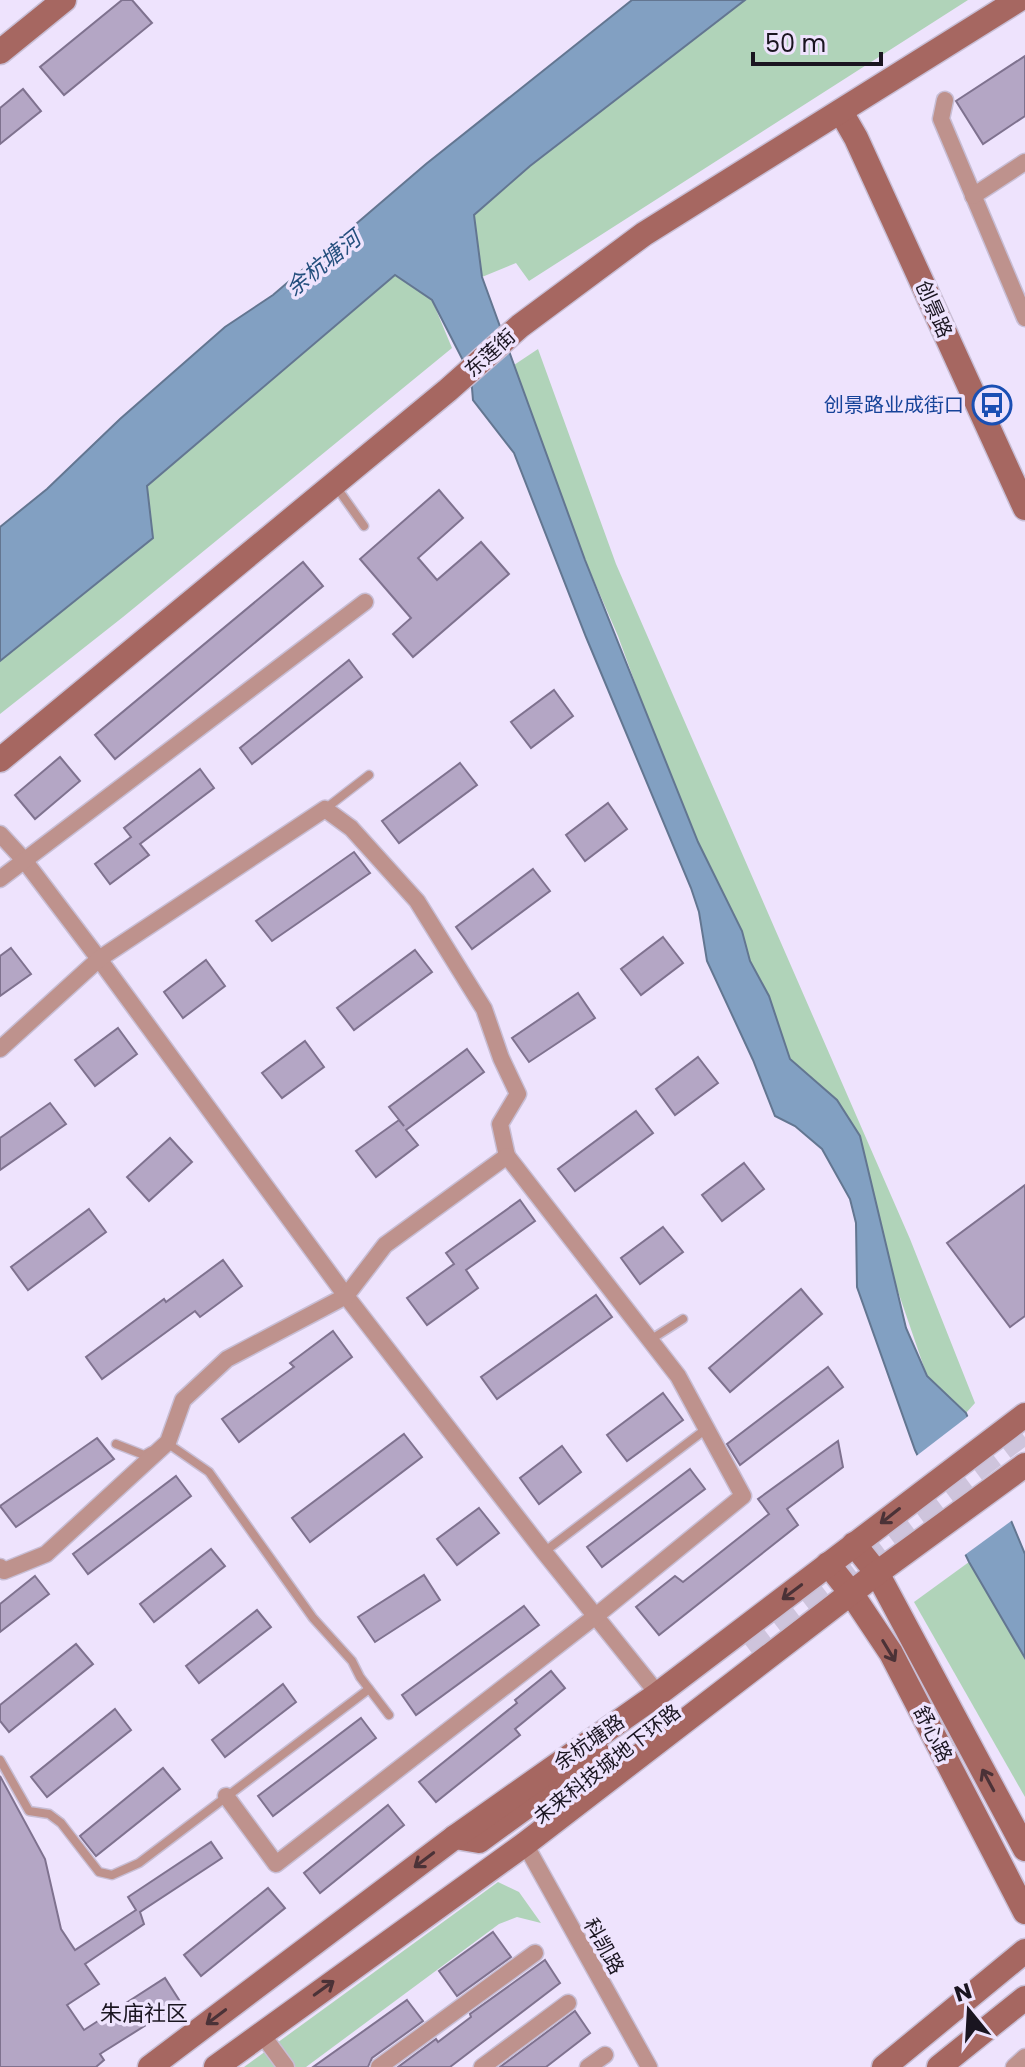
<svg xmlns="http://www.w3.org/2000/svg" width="1025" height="2067" font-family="Poppins,'Noto Sans SC',sans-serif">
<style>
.green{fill:#b0d3b9}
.water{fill:#82a0c2;stroke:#637691;stroke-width:2}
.pier{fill:#eee3fd}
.building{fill:#b4a6c5;stroke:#7f728f;stroke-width:2}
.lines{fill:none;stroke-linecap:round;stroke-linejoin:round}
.secondary-tunnel{stroke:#cec4dc;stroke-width:24;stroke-dasharray:24 12;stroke-linecap:butt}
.lane-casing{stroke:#c8bed5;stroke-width:11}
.street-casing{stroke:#c8bed5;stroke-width:19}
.secondary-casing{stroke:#c8bed5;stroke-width:27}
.lane{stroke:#be928d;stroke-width:8}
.street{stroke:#be928d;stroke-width:16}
.secondary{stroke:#a66761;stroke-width:24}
.oneway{stroke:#4b3237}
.labels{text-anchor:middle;stroke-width:7;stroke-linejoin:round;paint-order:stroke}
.street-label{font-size:20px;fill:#1a1520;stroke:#eee3fd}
.transit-label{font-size:20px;fill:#164399;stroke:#eee3fd;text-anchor:end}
.water-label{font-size:22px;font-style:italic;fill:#244f7d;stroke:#eee3fd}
.neighbourhood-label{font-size:22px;fill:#1a1520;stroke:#eee3fd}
</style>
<rect width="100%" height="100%" fill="#eee3fd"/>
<g class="green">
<polygon points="745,0 968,0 529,281 516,263 482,277 474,215 530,166"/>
<polygon points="395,275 432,300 452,348 123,617 0,714 0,661 152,538 147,486"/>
<polygon points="538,349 616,564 910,1239 975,1403 966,1413 927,1376 891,1271 860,1136 837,1100 790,1059 769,996 750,961 742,931 698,842 653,732 618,636 585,560 514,365"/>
<polygon points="969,1562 1025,1658 1025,1797 914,1602"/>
<polygon points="498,1882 519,1892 541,1923 517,1917 499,1924 306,2067 244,2067"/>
</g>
<polygon class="water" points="632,0 745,0 530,166 474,215 482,277 585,560 698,842 742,931 750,961 769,996 790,1059 837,1100 860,1136 906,1328 927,1376 966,1413 1025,1554 1025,1658 969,1562 915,1450 857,1287 856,1223 850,1199 822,1149 795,1126 775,1116 753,1060 707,961 699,912 691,888 586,637 514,453 473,400 471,376 432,300 395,275 147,486 153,538 0,661 0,527 47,489 120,419 225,327 273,295 426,164"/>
<polygon class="pier" points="971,1414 1014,1519 962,1557 915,1457"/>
<g class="building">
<polygon points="122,0 132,0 152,23 64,95 40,67"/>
<polygon points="1025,56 1025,116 983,144 956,101"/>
<polygon points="23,89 41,111 0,144 0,108"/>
<polygon points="439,490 463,518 418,558 437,580 481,542 509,574 413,657 393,634 411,618 360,559"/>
<polygon points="303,562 323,586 115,759 95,735"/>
<polygon points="349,660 362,677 252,764 240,748"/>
<polygon points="554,690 573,716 531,748 511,722"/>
<polygon points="60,757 80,781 35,819 15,795"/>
<polygon points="460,763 477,785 399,843 382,821"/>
<polygon points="200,769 214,788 140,844 149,855 110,884 95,864 131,837 124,828"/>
<polygon points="608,803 627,829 585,861 566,835"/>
<polygon points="354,852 370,873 272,941 256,921"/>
<polygon points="533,869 550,891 472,949 456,927"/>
<polygon points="663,937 683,963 641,995 621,969"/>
<polygon points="11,948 31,974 0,996 0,956"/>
<polygon points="415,950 432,972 354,1030 337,1008"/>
<polygon points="206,960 225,986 183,1018 164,992"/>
<polygon points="578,993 595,1018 529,1062 512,1038"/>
<polygon points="118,1028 137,1054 95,1086 75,1060"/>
<polygon points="305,1041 324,1067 282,1098 262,1073"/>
<polygon points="467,1049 484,1072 406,1130 418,1145 376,1177 356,1151 399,1120 404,1126 389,1107"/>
<polygon points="698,1057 718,1083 675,1115 656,1089"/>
<polygon points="50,1103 66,1124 0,1170 0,1138"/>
<polygon points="636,1111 653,1133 575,1191 558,1169"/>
<polygon points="170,1138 192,1162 149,1201 127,1177"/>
<polygon points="744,1163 764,1189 722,1221 702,1195"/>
<polygon points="1025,1185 1025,1316 1010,1327 947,1243"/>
<polygon points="520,1200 535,1221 466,1270 478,1288 427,1325 407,1298 454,1264 446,1253"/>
<polygon points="89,1209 106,1232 28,1290 11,1267"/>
<polygon points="663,1227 683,1252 640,1284 621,1258"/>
<polygon points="223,1260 242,1286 200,1317 195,1311 102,1379 86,1357 164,1299 166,1302"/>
<polygon points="801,1289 822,1314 730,1392 709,1368"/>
<polygon points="596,1295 612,1317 497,1399 481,1377"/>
<polygon points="333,1331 352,1357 239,1442 222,1419 294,1367 290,1363"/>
<polygon points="828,1367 843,1387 740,1465 727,1444"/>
<polygon points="663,1393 683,1420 627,1461 607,1435"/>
<polygon points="404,1434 422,1457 310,1542 292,1518"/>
<polygon points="97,1438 114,1459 16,1527 0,1506"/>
<polygon points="838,1441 843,1467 787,1509 798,1525 659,1635 636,1607 675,1576 683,1582 769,1514 758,1499"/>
<polygon points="562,1446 581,1472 539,1504 520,1478"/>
<polygon points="690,1469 705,1489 602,1567 587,1547"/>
<polygon points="176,1476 191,1496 88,1574 73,1554"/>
<polygon points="479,1508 499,1533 457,1565 437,1539"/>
<polygon points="211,1549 225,1566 154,1622 140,1604"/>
<polygon points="424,1575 440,1600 375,1642 358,1617"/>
<polygon points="35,1576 49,1594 0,1632 0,1604"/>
<polygon points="524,1606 539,1625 416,1715 402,1695"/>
<polygon points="257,1610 271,1627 199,1683 186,1666"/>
<polygon points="76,1644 93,1664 9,1732 0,1721 0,1705"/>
<polygon points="551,1671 565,1688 515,1729 520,1735 436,1802 419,1782 517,1703 515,1700"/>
<polygon points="283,1684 296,1702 225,1757 212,1740"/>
<polygon points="115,1709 131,1730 47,1797 31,1777"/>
<polygon points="361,1718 376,1738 273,1816 258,1796"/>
<polygon points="163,1768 180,1789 96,1856 80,1836"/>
<polygon points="0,1776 45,1859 61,1929 75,1950 136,1910 128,1897 211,1842 222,1858 140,1912 144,1924 85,1964 99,1984 67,2005 84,2030 165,1978 181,2003 100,2054 104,2060 96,2067 0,2067"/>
<polygon points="388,1805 404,1825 320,1893 304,1873"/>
<polygon points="268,1888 285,1908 201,1976 184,1955"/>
<polygon points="493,1932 511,1957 457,1996 439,1971"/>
<polygon points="545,1960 560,1983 450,2067 398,2067 436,2039 438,2042 471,2017 470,2014"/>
<polygon points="407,2000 423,2021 372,2058 368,2067 313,2067"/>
<polygon points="575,2011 590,2033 546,2067 500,2067"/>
</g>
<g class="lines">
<polyline class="secondary-tunnel" points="745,1644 1025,1432"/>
<defs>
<g id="lane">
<polyline points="335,485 364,526"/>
<polyline points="325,809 369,775"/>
<polyline points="650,1340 683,1319"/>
<polyline points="167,1443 209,1472 313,1618 352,1661 360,1677 389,1715"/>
<polyline points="116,1444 144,1455 151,1451"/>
<polyline points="544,1552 706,1429"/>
<polyline points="0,1760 29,1811 49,1814 61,1823 99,1872 112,1875 139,1863 369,1689"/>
</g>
<g id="street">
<polyline points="945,100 941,119 1025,318"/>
<polyline points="973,196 1025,162"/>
<polyline points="0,834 24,860 99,959 346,1296 544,1552 658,1694"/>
<polyline points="0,879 365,602"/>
<polyline points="0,1049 99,959 325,809 351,828 417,901 484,1009 501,1058 518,1094 500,1124 507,1156"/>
<polyline points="0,1567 4,1571 46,1554 168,1442 183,1400 227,1359 346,1296 385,1245 507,1156 678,1376 743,1496 597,1615 276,1864 226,1796"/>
<polyline points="525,1844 649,2067"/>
<polyline points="261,2033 286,2067"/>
<polyline points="379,2067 535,1953"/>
<polyline points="482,2067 568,2003"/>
<polyline points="588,2067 605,2055"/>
<polyline points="1014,2067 1025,2057"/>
</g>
<g id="secondary">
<polyline points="0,52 64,0"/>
<polyline points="841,112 856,138 1025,508"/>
<polyline points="0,760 448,390 520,326 644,234 1018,0"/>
<polyline points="854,1544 877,1573 1025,1849"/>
<polyline points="828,1564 851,1593 891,1653 1025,1912"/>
<polyline points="455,1837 479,1841 599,1754"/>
<polyline points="150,2067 455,1837 658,1694 1025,1415"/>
<polyline points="216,2067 525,1844 877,1573 1025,1465"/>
<polyline points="884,2067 1025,1951"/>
<polyline points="939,2067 1025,1998"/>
</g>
</defs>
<use href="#lane" class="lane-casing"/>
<use href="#street" class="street-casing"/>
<use href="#secondary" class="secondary-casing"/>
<use href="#lane" class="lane"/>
<use href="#street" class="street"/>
<use href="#secondary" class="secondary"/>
</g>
<defs><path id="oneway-shaft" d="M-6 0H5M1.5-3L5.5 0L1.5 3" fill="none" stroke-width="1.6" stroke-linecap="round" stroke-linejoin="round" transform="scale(2)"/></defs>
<g class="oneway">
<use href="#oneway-shaft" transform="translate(890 1516) rotate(142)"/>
<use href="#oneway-shaft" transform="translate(792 1592) rotate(143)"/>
<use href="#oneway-shaft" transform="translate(889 1651) rotate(59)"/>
<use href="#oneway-shaft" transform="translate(988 1780) rotate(-118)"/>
<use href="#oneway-shaft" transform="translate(424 1860) rotate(143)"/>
<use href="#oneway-shaft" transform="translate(324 1988) rotate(-36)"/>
<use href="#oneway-shaft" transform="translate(216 2017) rotate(143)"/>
</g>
<defs>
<symbol id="bus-ring" viewBox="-11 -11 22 22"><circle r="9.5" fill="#eee3fd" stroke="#1a4fb4" stroke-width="1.5"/><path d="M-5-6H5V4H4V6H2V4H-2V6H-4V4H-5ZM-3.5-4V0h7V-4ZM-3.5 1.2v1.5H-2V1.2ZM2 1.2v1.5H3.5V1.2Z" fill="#1a4fb4"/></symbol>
</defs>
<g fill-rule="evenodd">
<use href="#bus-ring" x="970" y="383" width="44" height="44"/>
</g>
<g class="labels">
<g class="street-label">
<text transform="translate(934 309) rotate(66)" y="7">创景路</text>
<text transform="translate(490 353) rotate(-42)" y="7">东莲街</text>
<text transform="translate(933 1734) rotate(63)" y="7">舒心路</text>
<text transform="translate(589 1742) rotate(-35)" y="7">余杭塘路</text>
<text transform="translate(607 1764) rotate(-38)" y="7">未来科技城地下环路</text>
<text transform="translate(604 1946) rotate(61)" y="7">科凯路</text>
</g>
<g class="transit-label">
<text x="964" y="412">创景路业成街口</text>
</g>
<g class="water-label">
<text transform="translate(323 263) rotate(-39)" y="8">余杭塘河</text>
</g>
<g class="neighbourhood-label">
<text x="144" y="2021">朱庙社区</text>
</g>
</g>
<g transform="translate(969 2011) rotate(342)" stroke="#eee3fd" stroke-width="6" paint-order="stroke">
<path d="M0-6L14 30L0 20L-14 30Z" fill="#1a1520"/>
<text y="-12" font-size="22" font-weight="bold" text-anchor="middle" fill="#1a1520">N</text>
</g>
<path d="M753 52v12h128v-12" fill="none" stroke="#1a1520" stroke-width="4"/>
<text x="765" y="52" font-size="24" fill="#1a1520" stroke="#eee3fd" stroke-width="6" paint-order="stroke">50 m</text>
</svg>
